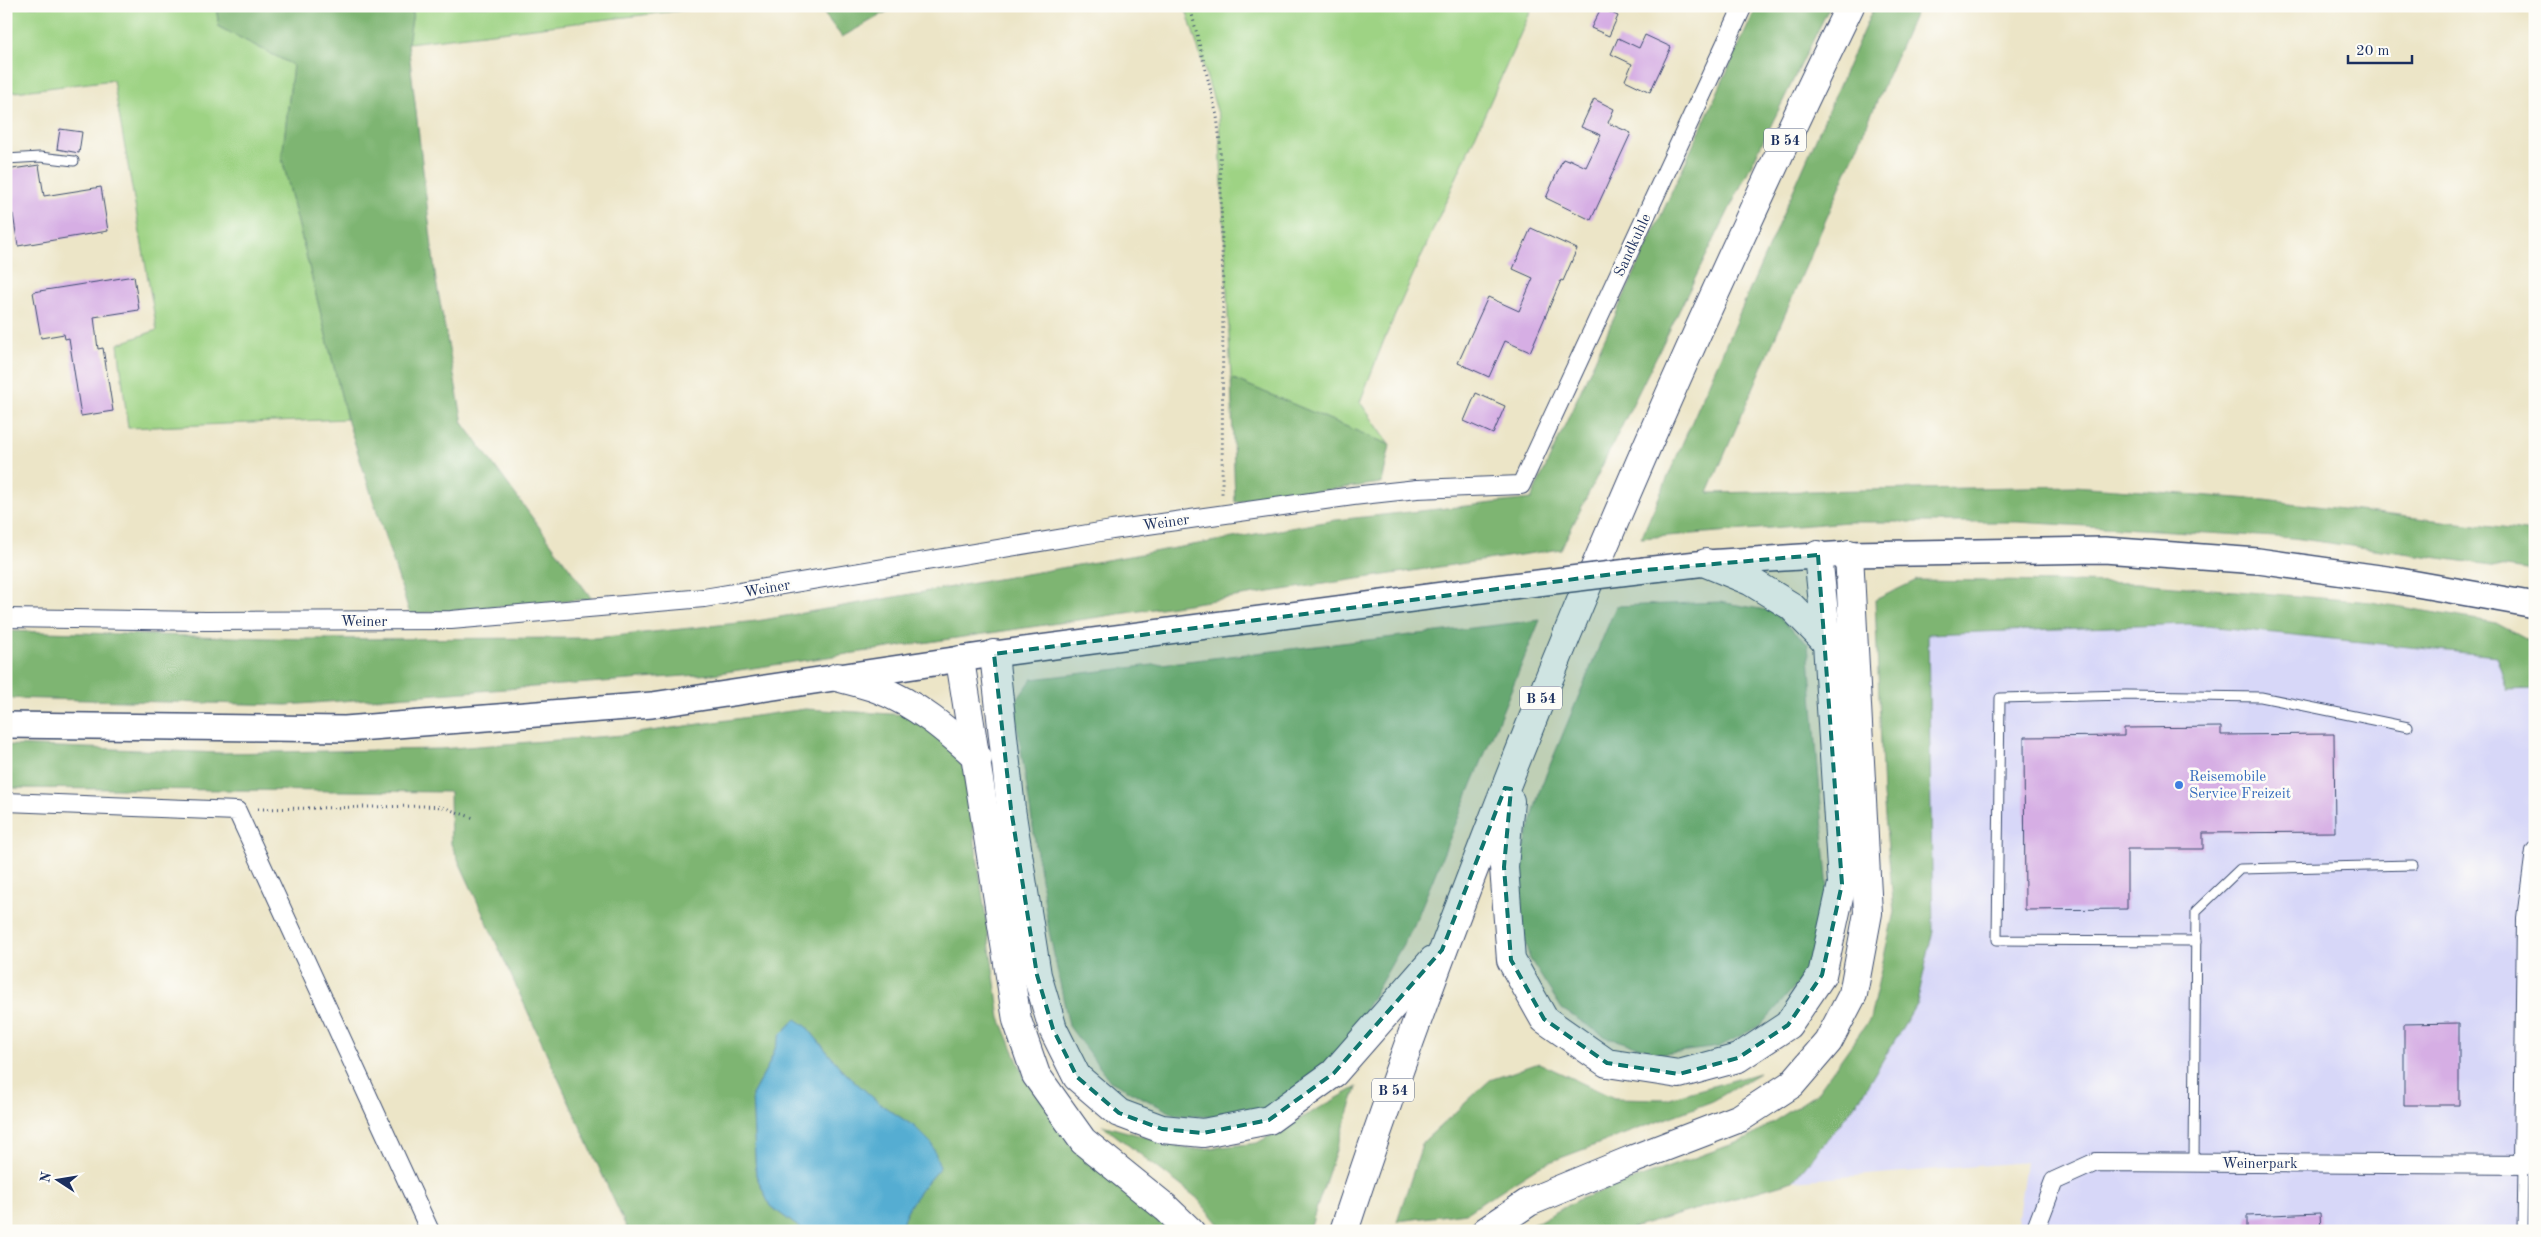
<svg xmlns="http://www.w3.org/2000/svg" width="2541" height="1237" font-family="'Old Standard TT',serif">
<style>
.built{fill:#d7d7f8}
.green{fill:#9ed384;stroke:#5c8171}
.forest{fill:#7eb572;stroke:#4c7268}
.water{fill:#54add2;stroke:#386e98}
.building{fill:#d6aee4}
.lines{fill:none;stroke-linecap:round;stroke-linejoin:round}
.service-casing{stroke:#3a4a6e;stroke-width:11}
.minor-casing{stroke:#3a4a6e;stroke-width:20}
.secondary-casing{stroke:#3a4a6e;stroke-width:28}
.trunk-casing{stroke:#3a4a6e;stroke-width:30}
.path{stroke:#3a4a6e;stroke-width:3;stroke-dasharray:1 4;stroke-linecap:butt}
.service{stroke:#fff;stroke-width:9}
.minor{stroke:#fff;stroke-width:18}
.secondary{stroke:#fff;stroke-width:25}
.trunk{stroke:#fff;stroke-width:28}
.secondary-bridge-casing{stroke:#3a4a6e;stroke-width:28;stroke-linecap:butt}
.secondary-bridge{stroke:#fff;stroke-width:25}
.marked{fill:#0f766e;fill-opacity:0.2;stroke:#0f766e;stroke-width:4;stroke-dasharray:10 6;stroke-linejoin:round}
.shop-dot{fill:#3f7fe0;stroke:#fdfcf7;stroke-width:2}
.labels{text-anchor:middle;stroke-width:5;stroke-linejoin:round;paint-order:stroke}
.shield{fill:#fdfcf7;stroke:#5f6c8c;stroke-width:1}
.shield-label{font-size:14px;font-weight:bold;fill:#1b2f5e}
.street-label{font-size:15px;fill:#1b2f5e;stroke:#fdfcf7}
.shop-label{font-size:15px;fill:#366cbe;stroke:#fdfcf7;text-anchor:start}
</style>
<rect width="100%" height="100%" fill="#fdfcf7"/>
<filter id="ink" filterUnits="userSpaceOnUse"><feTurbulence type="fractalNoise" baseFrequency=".02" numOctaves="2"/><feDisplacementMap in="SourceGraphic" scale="10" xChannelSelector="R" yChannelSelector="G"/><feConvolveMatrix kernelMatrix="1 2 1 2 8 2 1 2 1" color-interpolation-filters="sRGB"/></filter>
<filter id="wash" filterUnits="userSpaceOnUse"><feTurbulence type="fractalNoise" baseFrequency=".0096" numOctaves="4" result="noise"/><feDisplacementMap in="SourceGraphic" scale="20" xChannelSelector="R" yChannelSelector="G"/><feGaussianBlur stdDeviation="1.12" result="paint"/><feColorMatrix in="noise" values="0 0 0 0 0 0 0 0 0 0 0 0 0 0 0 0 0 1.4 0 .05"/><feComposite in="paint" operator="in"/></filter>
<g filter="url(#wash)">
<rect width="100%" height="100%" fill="#ece5c7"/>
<polygon class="built" points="2187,624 2497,656 2507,689 2535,689 2535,1231 2016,1231 2026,1162 1793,1181 1857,1103 1917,1003 1933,930 1927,634"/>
<g class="green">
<polygon points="6,6 216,6 219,27 293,65 282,158 347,419 128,428 118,344 157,330 113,80 6,93"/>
<polygon points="414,6 718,6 408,43"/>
<polygon points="1185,6 1533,6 1384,340 1360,402 1390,445 1231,378 1219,117"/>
</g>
<g class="forest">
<polygon points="216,6 414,6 408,43 436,281 463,423 592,599 410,614 347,419 282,158 293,65 219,27"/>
<polygon points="818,6 897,6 842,37"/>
<polygon points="1757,6 1830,6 1561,549 712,674 286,705 6,698 6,631 306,639 596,638 757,621 1336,520 1531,499"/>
<polygon points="1874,6 1918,6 1708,493 2075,486 2265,500 2535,532 2535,571 2293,538 2017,522 1848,522 1641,538"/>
<polygon points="1231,378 1390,445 1382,483 1235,502"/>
<polygon points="1917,580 2137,583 2371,602 2496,623 2535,644 2535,689 2507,690 2496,656 2188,624 1928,634 1933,930 1917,1003 1857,1103 1793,1181 1622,1231 1522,1231 1577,1200 1747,1139 1816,1094 1870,1019 1894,912 1883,795 1875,600"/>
<polygon points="1720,602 1772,611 1808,644 1828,892 1814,965 1761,1025 1719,1047 1662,1054 1606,1037 1562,1009 1530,959 1515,910 1520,864 1540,789 1616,606"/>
<polygon points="1540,620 1414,925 1355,1028 1326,1066 1254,1119 1176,1115 1110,1081 1069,1026 1049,931 1014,704 1032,679"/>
<path d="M 805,709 L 909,715 L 945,736 L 965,771 L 1000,1018 L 1026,1081 L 1174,1231 L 903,1231 C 898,1213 929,1180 940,1167 L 915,1127 L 880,1104 L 842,1070 L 806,1026 L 781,1034 L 769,1064 L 752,1095 L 756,1175 L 770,1206 L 804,1231 L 628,1231 L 451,844 L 450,792 L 6,788 L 6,745 L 221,753 L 440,749 L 623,735 Z"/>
<polygon points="1539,1063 1614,1098 1666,1099 1759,1073 1713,1101 1539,1166 1466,1213 1397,1221 1423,1142 1490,1080"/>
<polygon points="1357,1087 1309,1231 1224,1231 1197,1198 1102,1125 1193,1150 1257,1143"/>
</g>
<path class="water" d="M 796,1019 L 806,1026 L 842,1070 L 880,1104 L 915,1127 L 932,1144 L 940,1167 C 929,1180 898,1213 903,1231 L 804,1231 L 770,1206 L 756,1175 L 752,1095 L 769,1064 L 781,1034 Z"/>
<g id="blocks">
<g class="building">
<polygon points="1601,8 1618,16 1609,36 1591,28"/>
<polygon points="1645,35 1671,47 1650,92 1625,80 1632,64 1611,54 1618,38 1639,48"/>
<polygon points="1594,99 1614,109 1608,123 1631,133 1591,220 1546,198 1563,159 1568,161 1569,159 1586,167 1601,135 1581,127"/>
<polygon points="60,129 82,132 79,153 57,149"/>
<polygon points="39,165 44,196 101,187 108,231 18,246 13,214 6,215 6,170"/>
<polygon points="1531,228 1577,249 1563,281 1561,280 1530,352 1505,341 1489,377 1458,363 1488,297 1519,311 1533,278 1513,269"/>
<polygon points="134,276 139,310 94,317 98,349 103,348 113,411 81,416 69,338 65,339 64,334 41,338 33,292"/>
<polygon points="1476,393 1505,406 1493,434 1464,421"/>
<polygon points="2221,727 2221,735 2334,734 2335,832 2203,833 2203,849 2127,849 2127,909 2025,910 2024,737 2124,736 2124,728"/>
<polygon points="2459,1023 2459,1105 2404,1105 2404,1024"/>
<polygon points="2320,1213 2321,1231 2247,1231 2247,1216"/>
</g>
</g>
</g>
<g filter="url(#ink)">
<use href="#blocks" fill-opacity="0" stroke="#3a4a6e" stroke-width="1"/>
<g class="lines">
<defs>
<g id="service">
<polyline points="6,159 40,157 74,161"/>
<polyline points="2196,941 1997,940 2000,698 2126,695 2261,697 2408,727"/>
<polyline points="2194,1163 2196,911 2240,869 2413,865"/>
<polyline points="2522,1231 2523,1165"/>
</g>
<g id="minor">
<polyline points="6,618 206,621 451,620 704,598 1112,530 1353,496 1417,489 1521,485 1743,6"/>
<polyline points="6,802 237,811 430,1231"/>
<polyline points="2523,1165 2526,918 2535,851"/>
<polyline points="2035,1231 2054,1181 2096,1162 2535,1165"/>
</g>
<g id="secondary">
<polyline points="1645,570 1706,563 1849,554 2104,550 2258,561 2394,580 2535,605"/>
<polyline points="6,725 345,729 652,705 994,654 1496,588"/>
</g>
<g id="trunk">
<polyline points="1706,563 1750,581 1791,606 1827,643"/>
<polyline points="994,654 1011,809 1037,975 1053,1029 1077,1077 1119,1113 1162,1129 1203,1133 1269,1120 1334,1073 1433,960"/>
<polyline points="960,660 1017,1020 1036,1075 1083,1141 1166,1208 1190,1231"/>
<path d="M 837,677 C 851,681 865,684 878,689 C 917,704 948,731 978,758"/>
<polyline points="1510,801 1504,867 1511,960 1544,1019 1607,1063 1679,1074 1738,1058 1788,1025 1822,975 1842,884 1827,643 1818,555"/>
<path d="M 1344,1231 C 1388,1096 1438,962 1489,830 C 1597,550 1719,276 1850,6"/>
<polyline points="1486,1231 1529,1202 1631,1160 1740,1118 1792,1084 1828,1042 1853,994 1868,913 1849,554"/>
</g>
</defs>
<use href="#service" class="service-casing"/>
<use href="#minor" class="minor-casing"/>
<use href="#secondary" class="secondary-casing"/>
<use href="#trunk" class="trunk-casing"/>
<g class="path">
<polyline points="1190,6 1217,116 1220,143 1223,296 1222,496"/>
<polyline points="258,809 423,806 442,807 474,818"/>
</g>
<use href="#service" class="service"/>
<use href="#minor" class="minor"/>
<use href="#secondary" class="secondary"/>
<use href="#trunk" class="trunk"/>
<defs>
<polyline id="secondary-bridge" points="1496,588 1645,570"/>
</defs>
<use href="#secondary-bridge" class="secondary-bridge-casing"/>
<use href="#secondary-bridge" class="secondary-bridge"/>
</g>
</g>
<path class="marked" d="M 1818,555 L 1842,884 L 1822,975 L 1788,1025 L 1738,1058 L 1679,1074 L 1607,1063 L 1544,1019 L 1511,960 L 1504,867 L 1511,789 L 1505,788 L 1442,950 L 1334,1073 L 1269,1120 L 1203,1133 L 1162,1129 L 1119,1113 L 1077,1077 L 1053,1029 L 1037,975 L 1011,809 L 994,654 L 1645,570 Z"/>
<circle class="shop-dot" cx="2179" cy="785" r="5"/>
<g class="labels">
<g class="shield">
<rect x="1764" y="128.5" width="42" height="23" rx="4"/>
<rect x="1520" y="686.5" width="42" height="23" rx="4"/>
<rect x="1372" y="1078.5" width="42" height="23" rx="4"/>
</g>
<g class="shield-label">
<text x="1785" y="145">B 54</text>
<text x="1541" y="703">B 54</text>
<text x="1393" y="1095">B 54</text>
</g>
<g class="street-label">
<text transform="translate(1632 245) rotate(-65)" y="5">Sandkuhle</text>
<text transform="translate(1166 522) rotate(-8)" y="5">Weiner</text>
<text transform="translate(767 588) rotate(-10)" y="5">Weiner</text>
<text x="364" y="626">Weiner</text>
<text x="2260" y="1168">Weinerpark</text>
</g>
<g class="shop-label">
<text x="2189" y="781">Reisemobile<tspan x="2189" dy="17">Service Freizeit</tspan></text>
</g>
</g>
<rect width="2541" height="1237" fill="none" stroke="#fdfcf7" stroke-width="25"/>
<g transform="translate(58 1180) rotate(282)" stroke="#fdfcf7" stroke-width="4" paint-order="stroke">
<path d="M0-4L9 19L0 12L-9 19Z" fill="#1b2f5e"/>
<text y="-8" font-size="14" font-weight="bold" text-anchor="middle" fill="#1b2f5e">N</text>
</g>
<path d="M2348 55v8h64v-8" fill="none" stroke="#1b2f5e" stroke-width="2.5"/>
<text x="2356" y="55" font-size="15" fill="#1b2f5e" stroke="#fdfcf7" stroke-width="4" paint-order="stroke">20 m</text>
</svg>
